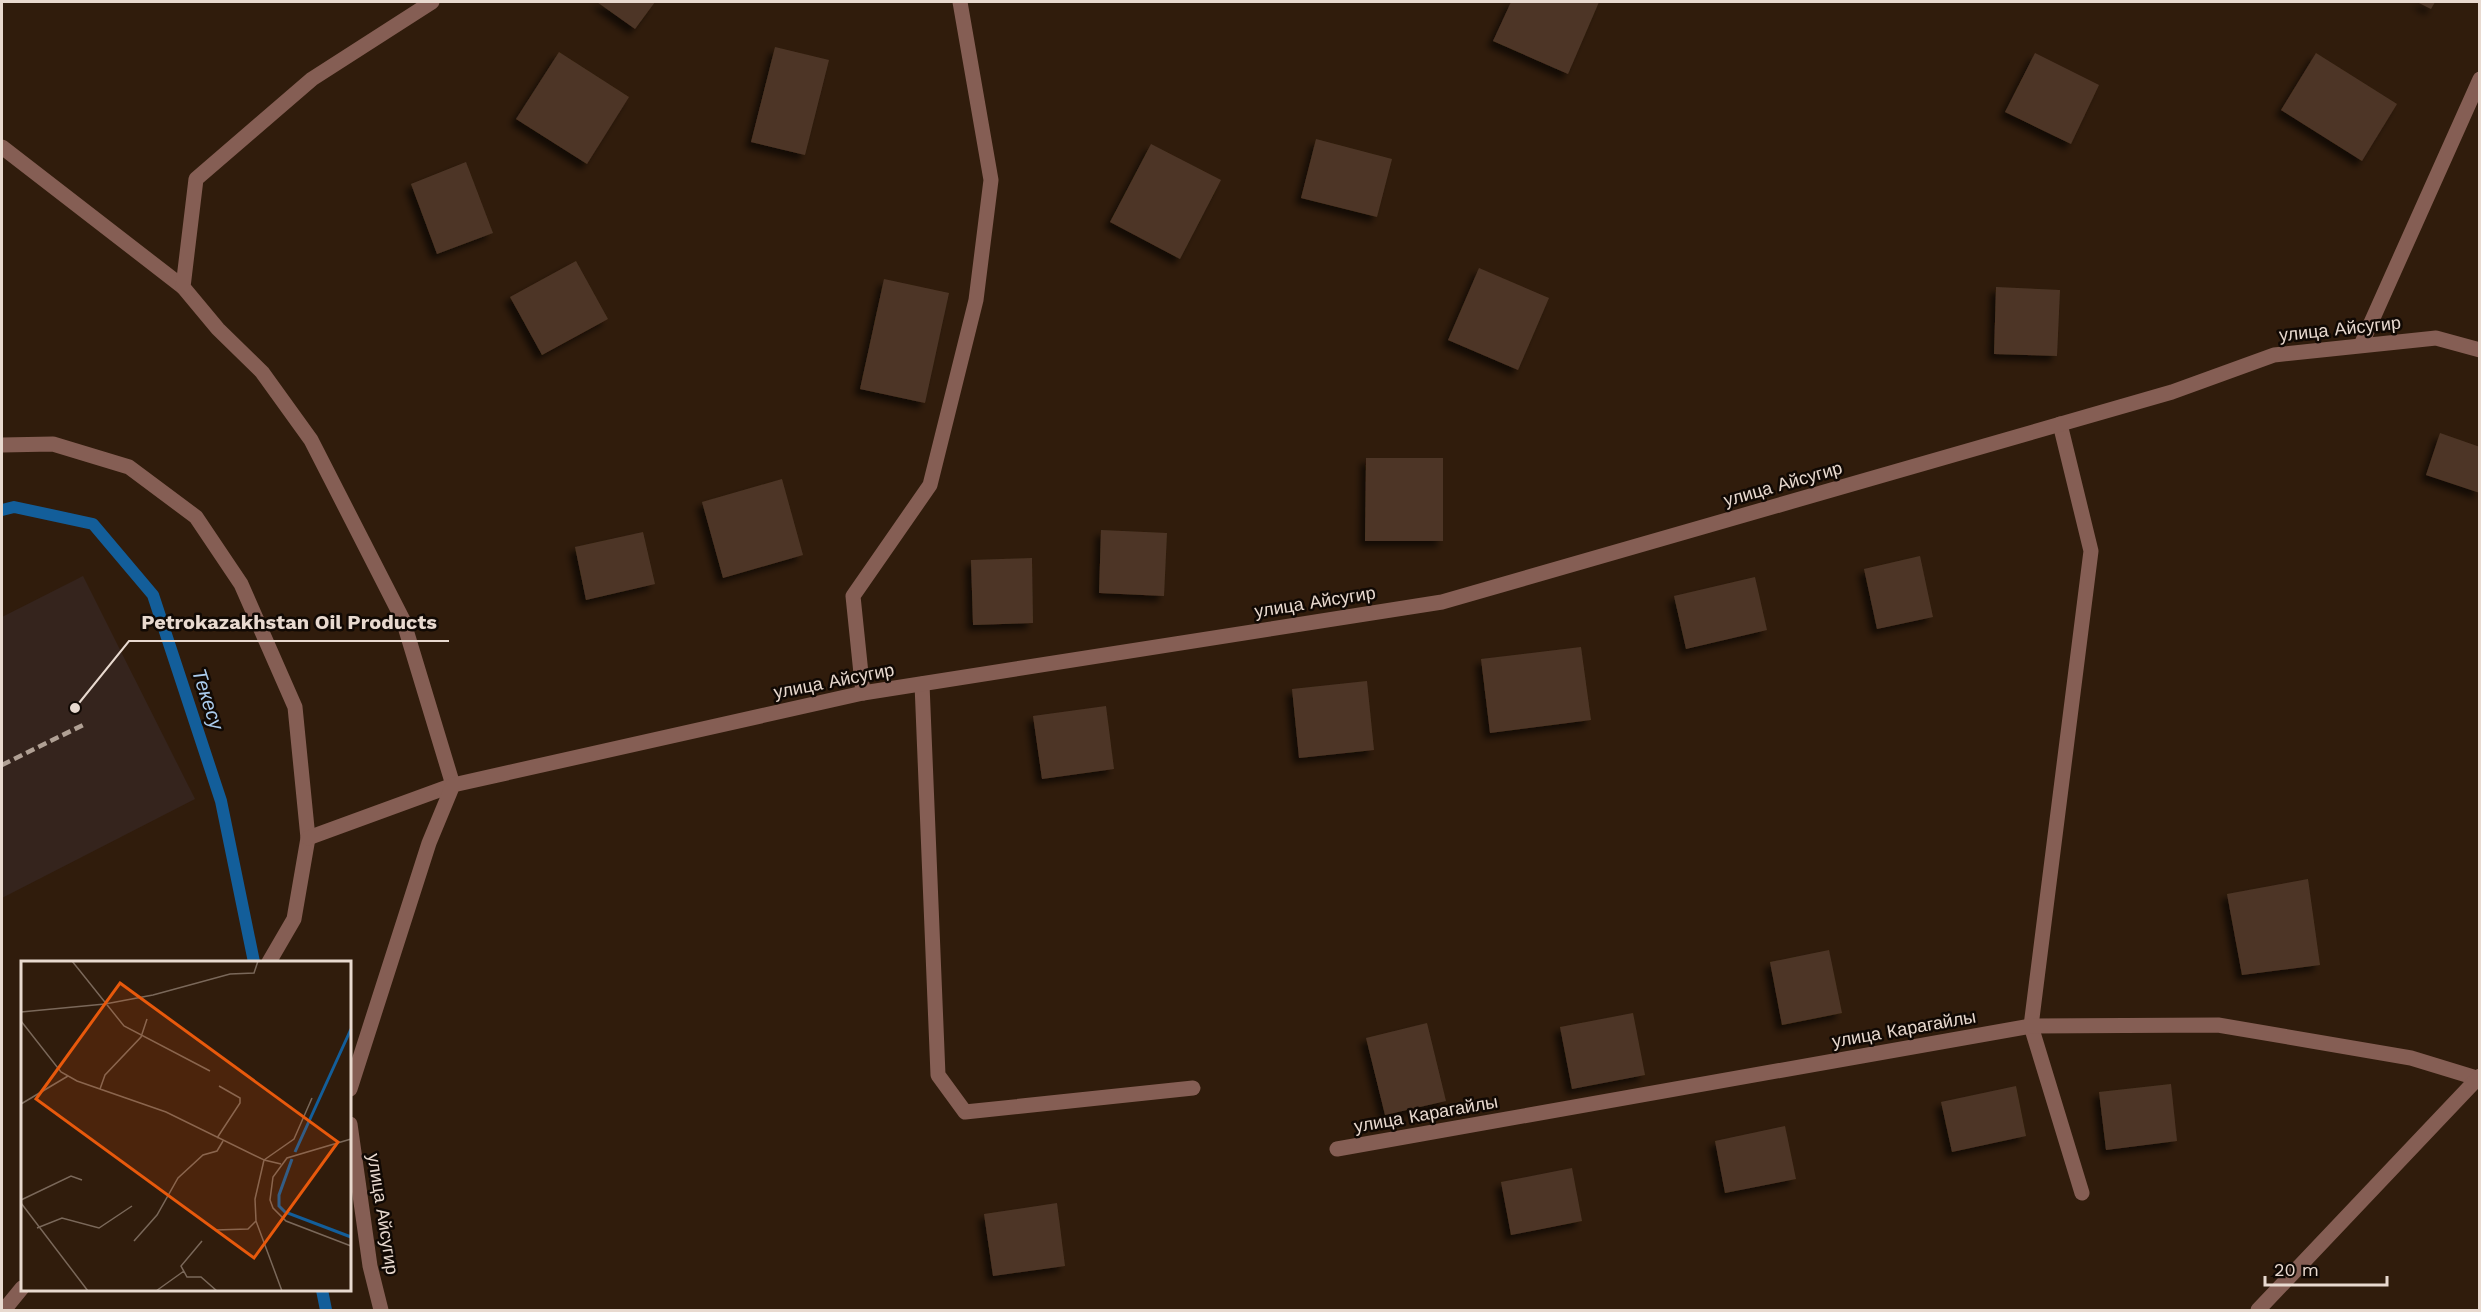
<svg xmlns="http://www.w3.org/2000/svg" width="2481" height="1312" viewBox="0 0 2481 1312" font-family="'Work Sans',sans-serif">
<style>
.industrial{fill:#35241d}
.lines{fill:none;stroke-linecap:round;stroke-linejoin:round}
.stream{stroke:#135e9a;stroke-width:12}
.building{fill:#4d3626;filter:url(#shadow)}
.minor{stroke:#855e54;stroke-width:15}
.rail{stroke:#b0a094;stroke-width:4.5;stroke-dasharray:9 4.5;stroke-linecap:butt}
.labels{text-anchor:middle;stroke-width:5;stroke-linejoin:round;paint-order:stroke}
.street-label{font-size:18px;fill:#e8d9cf;stroke:#110904}
.water-label{font-size:20px;font-style:italic;fill:#accdef;stroke:#110904}
.inset-river{fill:none;stroke:#135e9a;stroke-width:3}
.inset-road{fill:none;stroke:#7a685a;stroke-width:1.5}
.view{fill:#e8590c;fill-opacity:0.15;stroke:#e8590c;stroke-width:3}
.inset-edge{fill:none;stroke:#e8d9cf;stroke-width:3}
.leader{fill:none;stroke:#e8d9cf;stroke-width:2}
.callout-dot{fill:#e8d9cf;stroke:#110904;stroke-width:2}
.callout-label{font-size:20px;text-anchor:middle;font-weight:bold;fill:#e8d9cf;stroke:#110904;stroke-width:5;stroke-linejoin:round;paint-order:stroke}
</style>
<defs>
<filter id="shadow"><feDropShadow dx="-5.5" dy="5.5" stdDeviation="3" flood-color="#0009"/></filter>
</defs>
<rect width="100%" height="100%" fill="#301c0c"/>
<!-- industrial -->
<path class="industrial" d="M83 576 195 799 2 898V617Z"/>
<g class="lines">
<!-- stream -->
<g class="stream">
<path d="M2 510 14 507 93 524 153 595 221 801 254 962"/>
<path d="M322 1290 326 1310"/>
</g>
</g>
<!-- building -->
<g class="building">
<path d="M597 2H655L635 29Z"/>
<path d="M1511 2H1599L1568 74 1493 41Z"/>
<path d="M2417 2H2435L2431 9Z"/>
<path d="M775 47 829 60 805 155 751 142Z"/>
<path d="M559 52 629 97 587 164 516 119Z"/>
<path d="M2035 53 2099 85 2071 144 2005 112Z"/>
<path d="M2316 53 2397 104 2362 161 2281 110Z"/>
<path d="M1316 139 1392 159 1377 217 1301 198Z"/>
<path d="M1151 144 1221 180 1180 259 1110 222Z"/>
<path d="M466 162 493 233 437 254 411 184Z"/>
<path d="M576 261 608 319 542 355 510 297Z"/>
<path d="M1479 268 1549 298 1518 370 1448 340Z"/>
<path d="M884 279 949 293 925 403 860 389Z"/>
<path d="M1996 287 2060 290 2057 356 1994 354Z"/>
<path d="M2440 433 2480 447V493L2426 475Z"/>
<path d="M1366 458H1443V541H1365Z"/>
<path d="M782 479 803 555 723 578 702 502Z"/>
<path d="M1101 530 1167 533 1164 596 1099 593Z"/>
<path d="M643 532 655 584 586 600 575 547Z"/>
<path d="M1920 556 1933 617 1877 629 1864 569Z"/>
<path d="M1032 558 1033 623 973 625 971 560Z"/>
<path d="M1755 577 1767 630 1686 649 1674 596Z"/>
<path d="M1581 647 1591 720 1490 733 1481 659Z"/>
<path d="M1367 681 1374 750 1299 758 1292 689Z"/>
<path d="M1106 706 1114 769 1042 779 1033 716Z"/>
<path d="M2308 879 2320 965 2242 975 2227 894Z"/>
<path d="M1829 950 1842 1013 1782 1025 1770 962Z"/>
<path d="M1633 1013 1645 1075 1572 1089 1560 1027Z"/>
<path d="M1427 1023 1446 1101 1385 1115 1366 1038Z"/>
<path d="M2171 1084 2177 1141 2106 1150 2099 1092Z"/>
<path d="M2016 1086 2026 1136 1952 1152 1941 1102Z"/>
<path d="M1785 1126 1796 1179 1725 1193 1715 1141Z"/>
<path d="M1572 1168 1582 1221 1511 1235 1501 1182Z"/>
<path d="M1057 1203 1065 1266 993 1276 984 1214Z"/>
</g>
<g class="lines">
<!-- minor -->
<g class="minor">
<path d="M2 147 183 287"/>
<path d="M2361 345 2480 79"/>
<path d="M2060 424 2091 551 2031 1026 2082 1193"/>
<path d="M2 445 53 444 129 467 196 517 241 584 295 707 308 838 294 919 269 962"/>
<path d="M922 684 938 1075 965 1112 1193 1088"/>
<path d="M863 693 853 596 930 485 976 300 991 180 960 2"/>
<path d="M308 838 453 785 403 620 311 440 262 372 218 329 183 287 196 179 312 79 432 2"/>
<path d="M350 1089 429 843 453 785 863 693 1442 602 2172 392 2274 355 2436 338 2480 350"/>
<path d="M350 1124 370 1266 381 1310"/>
<path d="M1337 1149 2031 1026 2218 1025 2411 1058 2480 1079"/>
<path d="M4 1310 22 1288"/>
<path d="M2258 1310 2480 1076"/>
</g>
<!-- rail -->
<path class="rail" d="M2 765 83 725"/>
</g>
<g class="labels">
<!-- street labels -->
<g class="street-label">
<text transform="translate(2340 329) rotate(-6)" y="6">улица Айсугир</text>
<text transform="translate(1783 484) rotate(-16)" y="6">улица Айсугир</text>
<text transform="translate(1315 602) rotate(-9)" y="6">улица Айсугир</text>
<text transform="translate(834 681) rotate(-11)" y="6">улица Айсугир</text>
<text transform="translate(1904 1029) rotate(-10)" y="6">улица Карагайлы</text>
<text transform="translate(1426 1114) rotate(-10)" y="6">улица Карагайлы</text>
<text transform="translate(383 1214) rotate(81)" y="6">улица Айсугир</text>
</g>
<!-- water labels -->
<g class="water-label">
<text transform="translate(208 699) rotate(72)" y="7">Текесу</text>
</g>
</g>
<!-- overview -->
<g transform="translate(21 961)">
<rect width="330" height="330" fill="#301c0c"/>
<path class="inset-river" d="M274 191 330 68M271 198 258 234V245L264 251 330 276"/>
<path class="inset-road" d="M51 0 103 65 189 110M0 51 84 43 132 34 209 13 233 12 237 0M0 60 40 111 56 120 145 151 243 199 273 178 291 137M79 128 84 114 120 76 126 58M0 143 47 115M196 177 219 142V137L198 125M330 178 266 197 252 216 249 239 252 247 265 260 330 285M0 239 50 215 61 219M0 242 67 330M235 260 261 330M16 267 41 257 78 267 111 245M194 269 227 268 235 260 234 238 243 199 260 203M113 280 136 254 157 217 182 194 196 190 202 180M181 280 160 305 166 316H180L196 330M135 330 163 310"/>
<path class="view" d="M99 22 317 181 233 297 15 138Z"/>
<rect width="330" height="330" class="inset-edge"/>
</g>
<!-- callouts -->
<path class="leader" d="M75 708L129 641H449"/>
<circle class="callout-dot" cx="75" cy="708" r="6"/>
<g class="callout-label">
<text x="289" y="629">Petrokazakhstan Oil Products</text>
</g>
<!-- border -->
<rect width="2481" height="1312" fill="none" stroke="#e8d9cf" stroke-width="6"/>
<!-- scale -->
<path d="M2265 1276v9h122v-9" fill="none" stroke="#e8d9cf" stroke-width="3"/>
<text x="2274" y="1276" font-size="18" fill="#e8d9cf" stroke="#110904" stroke-width="4.5" paint-order="stroke">20 m</text>
</svg>
